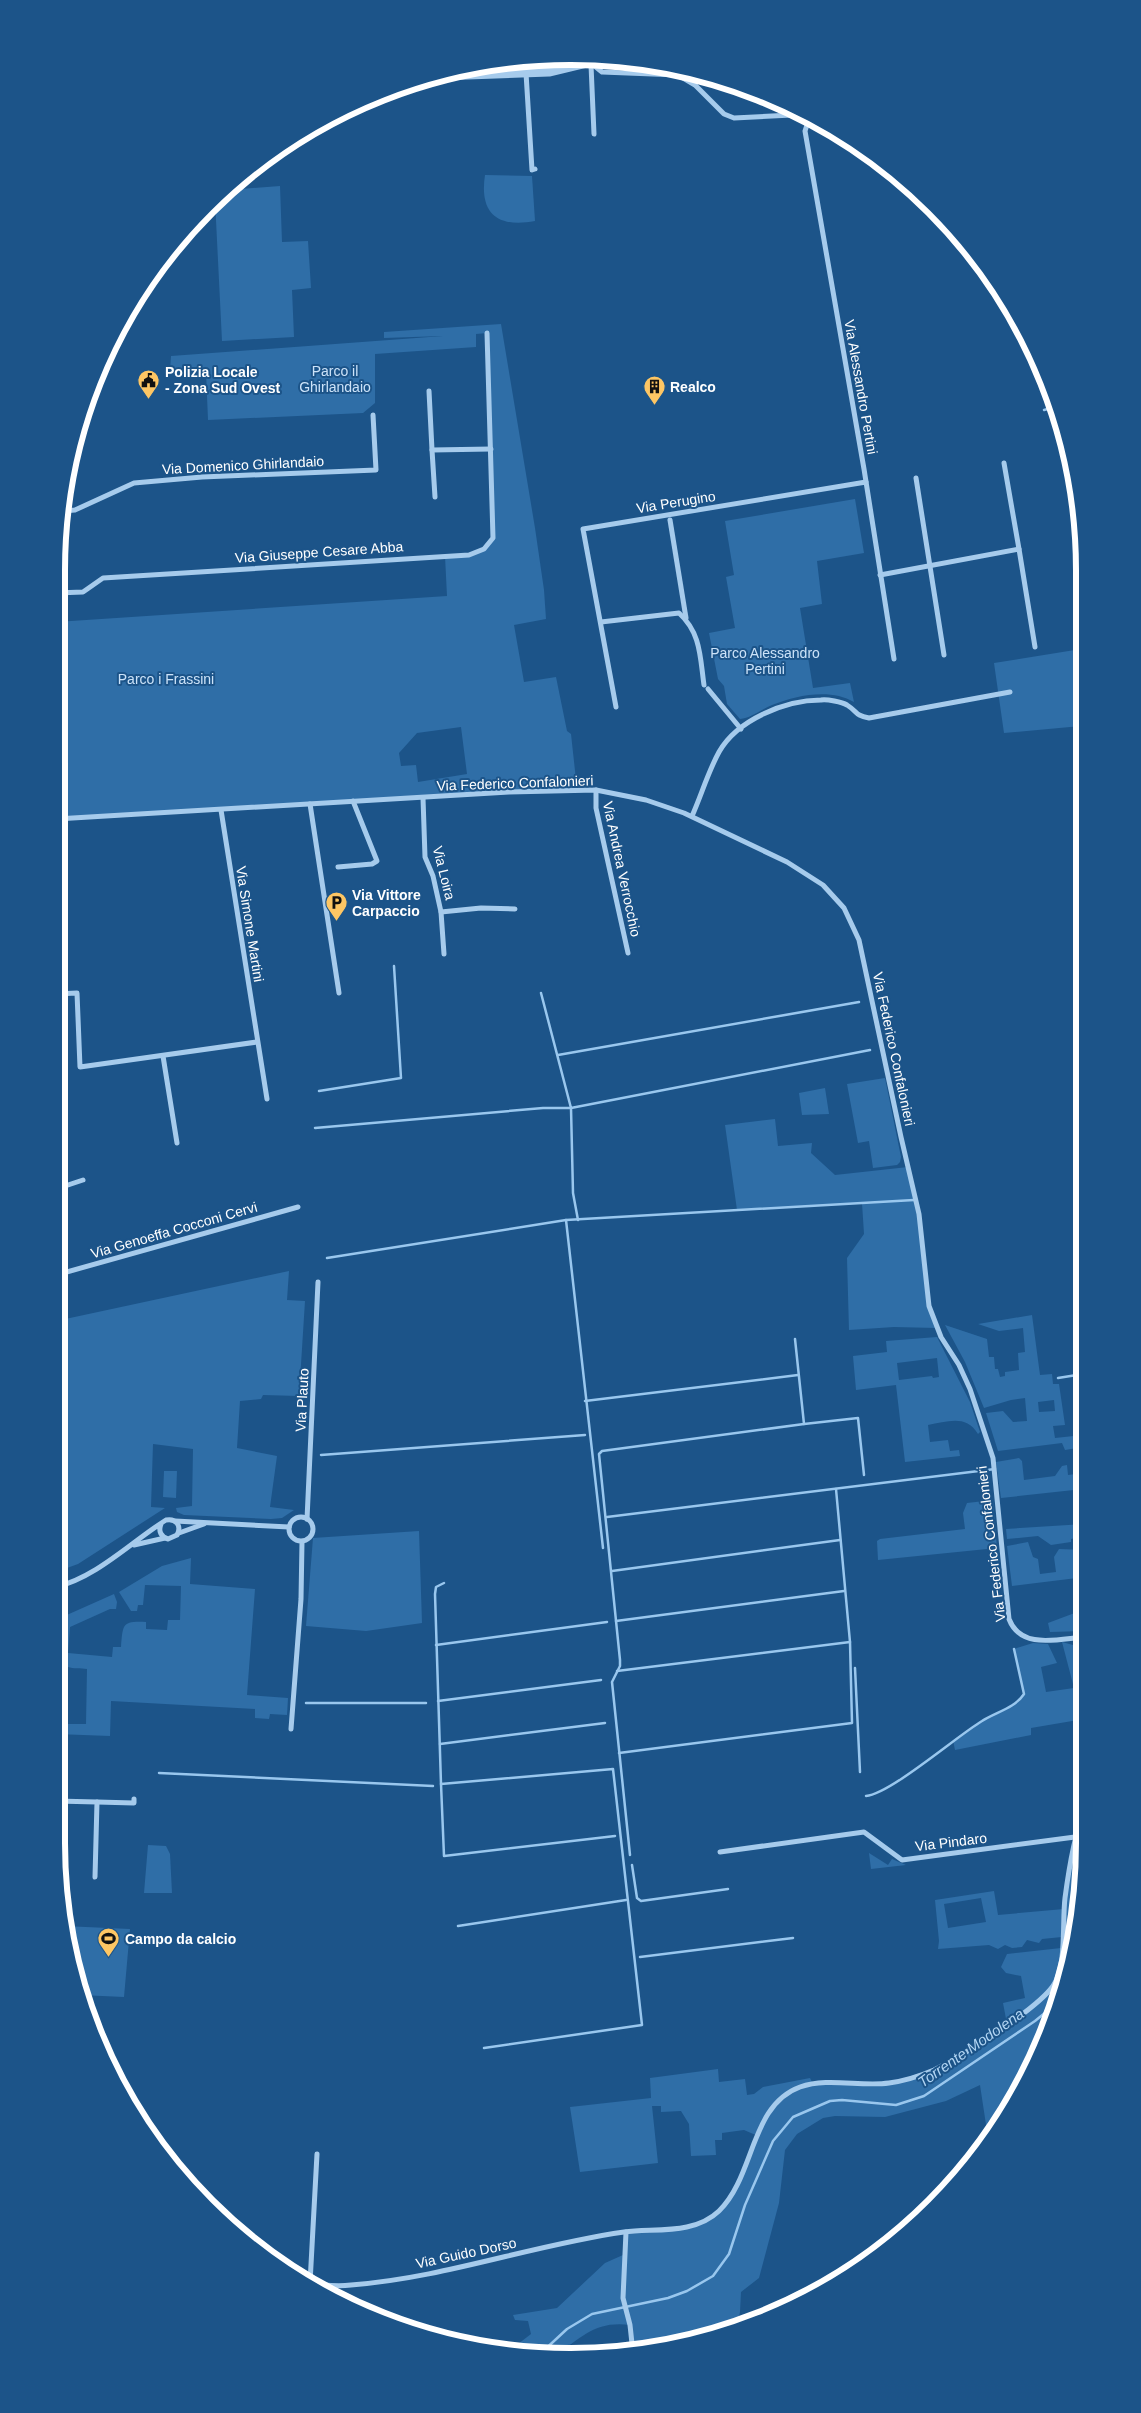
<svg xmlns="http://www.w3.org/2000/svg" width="1141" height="2413" viewBox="0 0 1141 2413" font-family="Helvetica,sans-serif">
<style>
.green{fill:#2f6ea7;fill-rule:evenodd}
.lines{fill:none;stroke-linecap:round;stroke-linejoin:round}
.stream{stroke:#99c7ee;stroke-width:2.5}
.minor{stroke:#a6cbec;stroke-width:5}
.tertiary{stroke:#a6cbec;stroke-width:9}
.labels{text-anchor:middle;stroke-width:4;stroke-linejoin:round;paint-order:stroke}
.park-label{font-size:14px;fill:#cce3f9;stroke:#1c5489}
.poi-label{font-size:14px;font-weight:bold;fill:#fff;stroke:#1c5489;text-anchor:start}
.street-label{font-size:14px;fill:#fff;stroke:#1c5489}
.water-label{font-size:15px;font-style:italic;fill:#b2d5f3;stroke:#1c5489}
.rim{fill:none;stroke:#fff;stroke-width:6}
</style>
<rect width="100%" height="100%" fill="#1c5489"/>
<!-- green -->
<g class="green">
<path d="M621 61 671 66 672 67H605Z"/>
<path d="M485 175 532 176 535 221C498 228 479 214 485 175Z"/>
<path d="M280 186 282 242 308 241 311 288 292 290 294 337 222 341 215 200 228 190Z"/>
<path d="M501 324 535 528 544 590 546 619 514 625 524 682 556 677 567 731 571 734 577 789 56 819V622L447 596 445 556C466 555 479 555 493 538L487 333 476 334V347L375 354V403L363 413 208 420 206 372 170 371 171 356 443 336 384 338V332ZM461 727 467 774 418 782 416 765 401 766 399 753 417 733Z"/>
<path d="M855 499 864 553 817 561 822 604 800 608 813 688 850 683 854 702C831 688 796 695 772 705 762 709 751 718 740 719L727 704 724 686 718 679 709 633 735 628 726 577 734 575 725 521Z"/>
<path d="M1081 649V726L1004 733 994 663Z"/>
<path d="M885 1078 901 1157 900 1162 897 1165 873 1168 869 1141 858 1143 847 1084Z"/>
<path d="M825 1088 829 1114 802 1115 799 1093Z"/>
<path d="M775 1119 778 1146 812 1143 811 1153 835 1175 908 1167 919 1214 927 1291 937 1328 894 1327 849 1330 847 1258 864 1234 862 1203 737 1210 725 1125Z"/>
<path d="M289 1271 287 1300 305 1301 299 1396 263 1395 261 1399 240 1401 237 1448 277 1456 270 1507 294 1510 282 1518 271 1519 184 1515 177 1512 176 1508 192 1506 193 1449 153 1444 151 1507 165 1508 78 1564 56 1572V1321Z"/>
<path d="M1032 1315 1040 1375 1052 1374 1053 1384H1059L1065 1425 1053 1426 1055 1438 1083 1435V1447L1065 1450 1062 1443 998 1451 986 1413 1003 1411 1013 1422 1027 1421 1025 1398 1011 1400 984 1408 965 1362 945 1325 987 1339 989 1357H994L995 1369H998L1000 1377 1005 1376V1372L1019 1370 1018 1353 1025 1352 1023 1328 999 1331 978 1324ZM1054 1400 1055 1411 1039 1412 1038 1402Z"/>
<path d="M937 1337 970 1402 980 1432 978 1434C966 1414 947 1422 928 1425L930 1442 948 1440 950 1451 959 1450 960 1456 905 1462 896 1385 856 1390 853 1356 887 1352 886 1341ZM937 1358 939 1377 933 1378 932 1376 899 1380 897 1363Z"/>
<path d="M1019 1458 1022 1461 1024 1480 1055 1476 1062 1466 1067 1465 1068 1475 1084 1473 1083 1489 1001 1498 996 1462Z"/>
<path d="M164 1471H177L176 1498 163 1497Z"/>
<path d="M993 1500 997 1548 878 1560 877 1541 880 1539 965 1529 963 1513 967 1503Z"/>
<path d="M1084 1524V1536L1071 1539V1542L1051 1545 1038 1536 1007 1539 1006 1529Z"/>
<path d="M419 1531 422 1623 366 1631 306 1626 313 1538Z"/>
<path d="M1028 1542 1033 1557 1038 1559 1040 1574 1056 1572 1054 1557 1059 1549 1084 1550V1556L1079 1557 1081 1571 1076 1572 1077 1578 1012 1586 1007 1546Z"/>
<path d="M191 1558 190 1584 255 1589 247 1695 288 1698 287 1715 270 1714 269 1719 255 1718V1709L111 1701 110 1736 56 1734V1724H86L87 1669C81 1668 73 1669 68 1667 53 1660 60 1631 60 1618L114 1594 117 1602 116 1609H110L70 1627 68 1653 112 1657 113 1647H121C123 1624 122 1621 146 1622V1629L167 1630 168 1620H180L181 1586 145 1585 143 1605H138L137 1611H131L119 1592 162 1566Z"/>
<path d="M1080 1611H1084V1631L1050 1632 1048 1623Z"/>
<path d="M1062 1642 1084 1648V1719L1031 1728V1735L955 1750 953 1740 984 1719 1020 1701 1024 1695 1014 1649 1033 1643 1048 1644 1057 1663 1041 1667 1046 1692 1074 1688Z"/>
<path d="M1085 1807V1843L1075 1943 1046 2039 1016 2100 988 2138 980 2085 946 2101 885 2117 835 2116 823 2118 797 2134 785 2150 779 2203 759 2278 741 2292 740 2312 736 2330 633 2353 630 2325C595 2321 584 2336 556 2355L509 2351 531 2334 528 2321 515 2320 513 2315 557 2308 605 2263 623 2255 626 2232C661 2229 702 2231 726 2203 736 2192 751 2152 758 2136L744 2130 722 2133V2140H715L716 2155 691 2156 689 2124 681 2111 661 2112V2106H652L658 2163 580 2172 570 2107 651 2098 650 2078 718 2069 719 2082 745 2079 747 2095 754 2094 763 2087 810 2078 813 2084H885L934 2069 1007 2024 1003 2003 1025 1998 1021 1976 1006 1973 1001 1967 1007 1954 1061 1948 1062 1937 1042 1939 1039 1943 1027 1940 1022 1947 1012 1948 1005 1945 998 1949 989 1945 938 1949 939 1941 935 1900 994 1891 998 1915 1064 1909 1069 1872ZM981 1898 986 1922 948 1928 944 1904Z"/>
<path d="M148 1845 166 1846 170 1854 172 1893H144Z"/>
<path d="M869 1853 888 1865 892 1859 906 1865 871 1869Z"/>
<path d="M64 1926 130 1929 124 1997 80 1995 66 1943Z"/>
</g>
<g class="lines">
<!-- stream -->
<g class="stream">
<path d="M1044 410 1055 407"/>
<path d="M541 993 571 1108 870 1050"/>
<path d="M558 1055 859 1002"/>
<path d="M319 1091 401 1078 394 966"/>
<path d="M315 1128 543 1108H571L573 1193 578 1220"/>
<path d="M566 1220 603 1548"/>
<path d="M327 1258 566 1220 914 1200"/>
<path d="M1058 1378 1083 1374"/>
<path d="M585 1401 798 1375"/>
<path d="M804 1424 858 1418 864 1475"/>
<path d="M321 1455 585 1435"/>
<path d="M607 1517 995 1469"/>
<path d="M612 1571 840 1540"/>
<path d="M444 1583 436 1587 435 1594 441 1784 613 1769 642 2025 484 2048"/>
<path d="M616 1621 844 1591"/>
<path d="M436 1645 607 1622"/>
<path d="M855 1668 860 1772"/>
<path d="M617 1671 850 1642"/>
<path d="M438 1701 601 1680"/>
<path d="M306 1703H426"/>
<path d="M440 1744 605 1723"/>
<path d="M619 1753 852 1723 850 1642 836 1489"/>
<path d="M159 1773 433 1786"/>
<path d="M441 1784 444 1856 615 1836"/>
<path d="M866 1796C890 1794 957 1736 982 1721 996 1712 1015 1708 1024 1694L1014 1649"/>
<path d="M630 1855 612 1682 620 1666V1660L599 1454 602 1451 804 1424 795 1339"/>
<path d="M632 1865 637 1898 641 1901 728 1889"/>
<path d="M458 1926 626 1900"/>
<path d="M640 1957 793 1938"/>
<path d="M540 2354 567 2329 592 2314 668 2298 687 2291 713 2276 729 2254 745 2205 773 2141 793 2117 830 2101 842 2100 896 2105 924 2096 1035 2021 1057 2003"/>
</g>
<!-- minor -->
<g class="minor">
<path d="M591 63 602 72 678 75 695 85 724 114 734 118 792 115 807 118"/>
<path d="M591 65 594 134"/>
<path d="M475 66V75"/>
<path d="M526 73 532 170 535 169"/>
<path d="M809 119 805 131 864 469 894 659"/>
<path d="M429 391 432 450"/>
<path d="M1004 463 1019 549"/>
<path d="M916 478 944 655"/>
<path d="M435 497 432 450 491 449"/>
<path d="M62 511 75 510 134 483 202 477 376 470 373 415"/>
<path d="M670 520 686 618"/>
<path d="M880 575 1019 549 1035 647"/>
<path d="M56 593 83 592 103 578 469 555 484 549 493 538 487 333"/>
<path d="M601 622 679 613C701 633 700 657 704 685"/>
<path d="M708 689 741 729"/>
<path d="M616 707 583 529 866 482"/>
<path d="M596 790V808L628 953"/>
<path d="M423 798 425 857 433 876 441 912 444 954"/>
<path d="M310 804 339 993"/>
<path d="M221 810 267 1099"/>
<path d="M692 816C701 796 708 772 719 752 737 720 785 700 821 700 827 699 842 702 847 705 858 712 854 715 869 718L1010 692"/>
<path d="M56 819 509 792 596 790 646 800 684 813 787 862 823 885 844 908 859 940 901 1137 919 1214 929 1306 941 1337 959 1365 970 1389 993 1458 1009 1619C1021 1650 1058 1639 1084 1637"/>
<path d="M338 867 372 864 377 861 353 801"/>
<path d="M441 912 481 908 515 909"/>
<path d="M56 994 77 993 80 1067 257 1042"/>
<path d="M163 1056 177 1143"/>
<path d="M56 1189 83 1180"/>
<path d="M56 1275 298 1207"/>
<circle cx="301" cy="1529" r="12"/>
<path d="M307 1519 318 1282"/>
<path d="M175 1521 289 1527"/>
<path d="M179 1533 204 1524"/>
<path d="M134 1545 165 1538"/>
<path d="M56 1587C97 1577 131 1542 166 1520 176 1518 182 1526 177 1535L168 1539C161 1537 158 1531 161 1524"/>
<path d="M291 1729 301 1599 302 1542"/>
<path d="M56 1801 97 1802 95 1877"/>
<path d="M97 1802 134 1803V1799"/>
<path d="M720 1852 864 1832 902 1860 1075 1837"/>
<path d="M626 2232 623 2298 630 2325 633 2353"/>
<path d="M304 2282C320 2285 335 2287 351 2285 444 2278 532 2245 624 2232 655 2228 694 2235 719 2211 755 2176 750 2105 800 2087 828 2077 860 2087 889 2083 904 2081 920 2076 934 2070 962 2056 1036 2010 1053 1986 1067 1966 1062 1922 1065 1898 1069 1867 1074 1836 1085 1806"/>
<path d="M310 2283 317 2154"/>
</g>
<!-- tertiary -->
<path class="tertiary" d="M439 76 549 72 603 59"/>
</g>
<!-- icons -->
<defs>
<symbol id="civic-pin" viewBox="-11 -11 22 30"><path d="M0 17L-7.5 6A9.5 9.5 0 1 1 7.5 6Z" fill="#fdc664" stroke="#1c5489"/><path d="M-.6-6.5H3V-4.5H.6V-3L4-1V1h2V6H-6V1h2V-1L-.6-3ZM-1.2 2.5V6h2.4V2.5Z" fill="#111"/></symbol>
<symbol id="building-pin" viewBox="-11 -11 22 30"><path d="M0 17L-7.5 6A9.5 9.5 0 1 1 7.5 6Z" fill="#fdc664" stroke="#1c5489"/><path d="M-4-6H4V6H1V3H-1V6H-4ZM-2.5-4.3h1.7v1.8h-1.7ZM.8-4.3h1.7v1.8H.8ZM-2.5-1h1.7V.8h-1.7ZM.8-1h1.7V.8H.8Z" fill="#111"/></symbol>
<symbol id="parking-pin" viewBox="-11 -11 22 30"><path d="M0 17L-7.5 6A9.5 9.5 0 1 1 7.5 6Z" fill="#fdc664" stroke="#1c5489"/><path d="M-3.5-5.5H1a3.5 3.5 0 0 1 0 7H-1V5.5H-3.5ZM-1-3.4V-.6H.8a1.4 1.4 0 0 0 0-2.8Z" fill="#111"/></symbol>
<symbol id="stadium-pin" viewBox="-11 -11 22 30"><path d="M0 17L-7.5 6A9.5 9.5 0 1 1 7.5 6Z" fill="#fdc664" stroke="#1c5489"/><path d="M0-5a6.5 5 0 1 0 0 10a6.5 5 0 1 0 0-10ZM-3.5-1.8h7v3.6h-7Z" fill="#111"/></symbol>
</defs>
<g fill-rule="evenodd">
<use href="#civic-pin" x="136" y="368" width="25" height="34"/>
<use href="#building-pin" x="642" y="374" width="25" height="34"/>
<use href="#parking-pin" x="324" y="890" width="25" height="34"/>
<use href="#stadium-pin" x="96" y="1926" width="25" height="34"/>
</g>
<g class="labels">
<!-- park labels -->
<g class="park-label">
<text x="335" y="376">Parco il<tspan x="335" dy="16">Ghirlandaio</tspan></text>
<text x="765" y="658">Parco Alessandro<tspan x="765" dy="16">Pertini</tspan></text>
<text x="166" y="684">Parco i Frassini</text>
</g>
<!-- poi labels -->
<g class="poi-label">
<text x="165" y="377">Polizia Locale<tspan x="165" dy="16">- Zona Sud Ovest</tspan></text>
<text x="670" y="392">Realco</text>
<text x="352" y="900">Via Vittore<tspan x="352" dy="16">Carpaccio</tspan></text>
<text x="125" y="1944">Campo da calcio</text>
</g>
<!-- street labels -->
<g class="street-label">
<text transform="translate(861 387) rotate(80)" y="5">Via Alessandro Pertini</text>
<text transform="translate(243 465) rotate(-3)" y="5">Via Domenico Ghirlandaio</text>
<text transform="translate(676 502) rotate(-9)" y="5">Via Perugino</text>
<text transform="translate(319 552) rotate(-4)" y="5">Via Giuseppe Cesare Abba</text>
<text transform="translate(515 783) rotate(-2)" y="5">Via Federico Confalonieri</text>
<text transform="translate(622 869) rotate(78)" y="5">Via Andrea Verrocchio</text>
<text transform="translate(444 873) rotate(76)" y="5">Via Loira</text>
<text transform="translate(250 924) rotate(81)" y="5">Via Simone Martini</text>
<text transform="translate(894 1049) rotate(78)" y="5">Via Federico Confalonieri</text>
<text transform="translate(174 1230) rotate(-16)" y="5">Via Genoeffa Cocconi Cervi</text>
<text transform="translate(302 1400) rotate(-87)" y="5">Via Plauto</text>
<text transform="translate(991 1544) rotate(-97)" y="5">Via Federico Confalonieri</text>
<text transform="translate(951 1842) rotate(-7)" y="5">Via Pindaro</text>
<text transform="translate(466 2253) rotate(-12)" y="5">Via Guido Dorso</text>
</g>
<!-- water labels -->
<g class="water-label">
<text transform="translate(971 2048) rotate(-35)" y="5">Torrente Modolena</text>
</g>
</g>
<!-- crop -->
<path d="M0 0H1141V2413H0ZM570 65H571A505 505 0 0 1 1076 570V1843A505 505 0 0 1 571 2348H570A505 505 0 0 1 65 1843V570A505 505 0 0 1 570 65Z" fill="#1c5489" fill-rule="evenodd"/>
<path class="rim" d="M570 65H571A505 505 0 0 1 1076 570V1843A505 505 0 0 1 571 2348H570A505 505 0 0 1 65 1843V570A505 505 0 0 1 570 65Z"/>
</svg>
